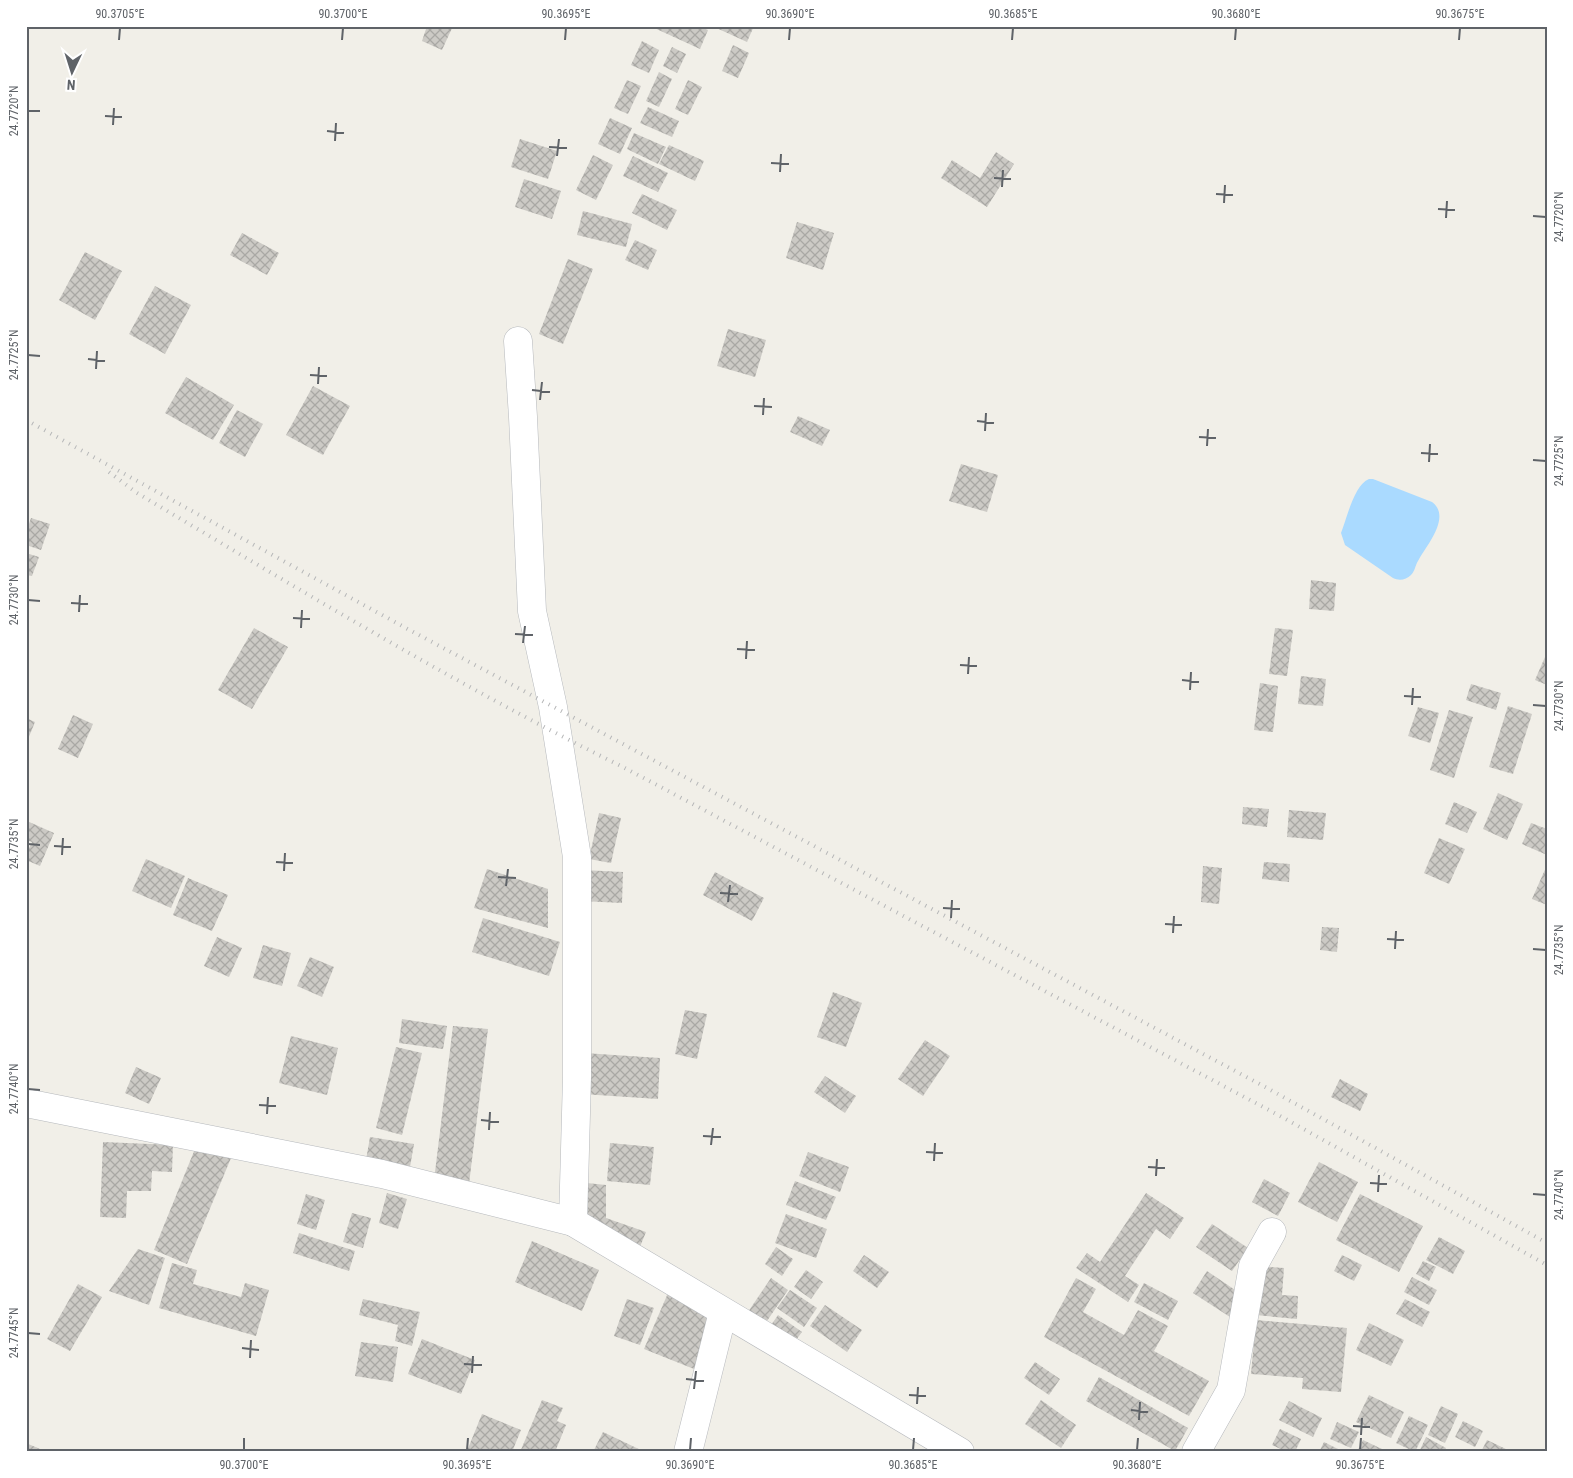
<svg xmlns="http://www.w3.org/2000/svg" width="1573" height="1478" viewBox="0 0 1573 1478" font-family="'Roboto Condensed',sans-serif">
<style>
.water{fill:#aadaff}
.building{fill:url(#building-cross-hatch)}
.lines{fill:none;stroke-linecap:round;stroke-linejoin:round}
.minor-casing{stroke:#b5b8bc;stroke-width:29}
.minor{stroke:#fff;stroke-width:28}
.rail{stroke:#b6b7b8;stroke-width:4;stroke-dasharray:1 6;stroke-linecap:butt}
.ticks{fill:none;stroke:#5f6368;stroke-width:2}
.neatline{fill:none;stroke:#5f6368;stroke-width:2}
.ticks-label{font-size:12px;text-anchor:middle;fill:#5f6368}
</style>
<defs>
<pattern id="building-cross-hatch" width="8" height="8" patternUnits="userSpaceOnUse" patternTransform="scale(1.25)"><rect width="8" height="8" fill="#cccac5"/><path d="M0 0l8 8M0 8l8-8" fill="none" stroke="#a9a8a4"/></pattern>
</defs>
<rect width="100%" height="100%" fill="#f1efe8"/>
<!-- water -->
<path class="water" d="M1369 479H1373L1432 502C1452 517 1426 546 1418 561 1415 566 1415 571 1411 575 1406 580 1399 581 1393 578L1345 545 1341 533C1347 518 1354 485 1369 479Z"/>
<!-- building -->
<g class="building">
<path d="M427 26H453L442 50 422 41Z"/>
<path d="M650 26H699L708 30 700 49Z"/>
<path d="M712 26H754L747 42Z"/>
<path d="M642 41 659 50 649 73 631 65Z"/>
<path d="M733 45 749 53 738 78 722 71Z"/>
<path d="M672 47 686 54 677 73 663 66Z"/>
<path d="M659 72 672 79 659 107 646 101Z"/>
<path d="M627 80 641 86 628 114 614 108Z"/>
<path d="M688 80 702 87 688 115 675 109Z"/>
<path d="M648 107 679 121 672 137 640 123Z"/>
<path d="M610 118 632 128 620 154 598 144Z"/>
<path d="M634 133 666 147 658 164 627 149Z"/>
<path d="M520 139 557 151 548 179 511 167Z"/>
<path d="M669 145 704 161 695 181 659 164Z"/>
<path d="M996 152 1014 164 987 207 941 178 952 160 980 178Z"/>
<path d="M593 155 613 165 596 200 576 190Z"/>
<path d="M633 156 668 173 658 192 623 176Z"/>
<path d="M524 179 561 191 552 219 515 207Z"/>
<path d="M642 194 677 210 667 230 632 213Z"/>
<path d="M583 211 632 224 626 247 577 235Z"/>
<path d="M797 222 834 233 823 270 786 258Z"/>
<path d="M242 233 279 253 267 275 230 255Z"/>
<path d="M635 240 657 250 648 270 625 260Z"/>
<path d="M85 252 122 271 95 320 59 300Z"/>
<path d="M568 259 593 269 563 344 539 334Z"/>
<path d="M155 286 191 305 165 354 129 334Z"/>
<path d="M728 329 766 340 755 377 717 366Z"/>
<path d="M186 377 234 405 213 440 165 413Z"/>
<path d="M313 386 350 406 323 455 286 435Z"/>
<path d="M237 410 263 424 245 457 219 443Z"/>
<path d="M798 416 830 430 822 446 790 432Z"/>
<path d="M961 464 998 475 987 512 949 501Z"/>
<path d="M31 518 50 524 41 550 26 545V533Z"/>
<path d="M26 553 39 557 32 576 26 575Z"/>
<path d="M1311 580 1336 583 1334 611 1309 609Z"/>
<path d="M254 628 288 647 252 709 218 690Z"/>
<path d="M1275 628 1293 630 1287 676 1269 674Z"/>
<path d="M1545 657 1547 658V685L1535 680Z"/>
<path d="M1301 676 1326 679 1323 706 1298 704Z"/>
<path d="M1260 683 1278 686 1273 732 1254 730Z"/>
<path d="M1471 684 1501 693 1496 710 1466 700Z"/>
<path d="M1508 706 1532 714 1513 774 1489 767Z"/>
<path d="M1418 707 1439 713 1430 743 1408 736Z"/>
<path d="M1449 710 1473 717 1454 778 1430 770Z"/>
<path d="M73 715 93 724 78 758 58 749Z"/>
<path d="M26 718 35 722 26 744Z"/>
<path d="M1498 793 1523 804 1507 840 1483 829Z"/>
<path d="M1454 802 1477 812 1467 833 1445 824Z"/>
<path d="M1243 807 1269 809 1267 827 1242 824Z"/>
<path d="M1289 810 1326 813 1323 840 1287 837Z"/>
<path d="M599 813 621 818 611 863 589 859Z"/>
<path d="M27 821 54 833 40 866 26 860V854L32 842 26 840Z"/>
<path d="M1531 823 1547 829V855L1522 844Z"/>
<path d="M1439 838 1465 849 1449 884 1424 873Z"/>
<path d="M146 859 185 876 171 908 132 891Z"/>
<path d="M1264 862 1290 864 1289 882 1262 879Z"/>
<path d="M1547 865V905L1532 899Z"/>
<path d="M1203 866 1222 868 1219 904 1201 902Z"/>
<path d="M487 869 548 889V928L474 908Z"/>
<path d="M583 870 623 872 622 903 581 901Z"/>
<path d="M715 872 764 898 752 921 703 895Z"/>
<path d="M188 878 228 895 212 931 173 915Z"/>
<path d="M483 918 560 942 549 976 472 952Z"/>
<path d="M1322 927 1339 928 1337 952 1320 950Z"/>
<path d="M217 937 242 948 229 977 204 966Z"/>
<path d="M263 945 291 953 282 986 253 978Z"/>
<path d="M310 957 334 967 322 997 297 986Z"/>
<path d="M833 992 862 1003 846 1047 817 1037Z"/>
<path d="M685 1010 707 1014 697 1059 675 1054Z"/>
<path d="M402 1019 447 1026 443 1049 399 1043Z"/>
<path d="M453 1026 488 1029 469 1184 434 1180Z"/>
<path d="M291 1036 338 1048 327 1095 279 1083Z"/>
<path d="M925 1040 950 1056 923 1096 898 1079Z"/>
<path d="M396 1047 422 1053 402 1135 376 1128Z"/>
<path d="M584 1053 660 1058 658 1099 582 1094Z"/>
<path d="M136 1067 161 1078 149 1104 125 1093Z"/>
<path d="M825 1076 856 1096 845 1113 814 1092Z"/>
<path d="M1340 1079 1368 1094 1360 1111 1331 1097Z"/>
<path d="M370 1137 414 1144 410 1167 366 1160Z"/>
<path d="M103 1142 173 1145 172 1172 152 1171 151 1191H127L126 1218 100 1217Z"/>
<path d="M610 1143 654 1147 650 1185 607 1181Z"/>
<path d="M197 1144 231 1158 187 1264 154 1250Z"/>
<path d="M808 1152 849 1167 840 1192 799 1176Z"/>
<path d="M1319 1162 1358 1182 1337 1222 1298 1202Z"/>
<path d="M1264 1179 1290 1193 1278 1216 1252 1202Z"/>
<path d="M795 1181 836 1197 826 1220 786 1205Z"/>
<path d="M577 1182 606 1185V1218L646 1232 637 1254 576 1230Z"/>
<path d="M387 1193 407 1199 398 1229 379 1223Z"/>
<path d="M1146 1193 1184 1218 1170 1239 1156 1229 1125 1276 1139 1285 1128 1302 1076 1268 1087 1253 1100 1262Z"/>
<path d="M306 1194 325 1200 316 1230 297 1224Z"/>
<path d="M1360 1194 1423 1226 1399 1272 1336 1240Z"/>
<path d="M352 1213 371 1218 363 1248 343 1242Z"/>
<path d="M786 1214 827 1229 816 1258 775 1243Z"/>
<path d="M1212 1224 1248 1248 1232 1271 1196 1247Z"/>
<path d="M299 1233 355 1251 349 1271 293 1253Z"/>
<path d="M1439 1237 1465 1251 1453 1274 1426 1260Z"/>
<path d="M532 1241 599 1270 582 1311 515 1282Z"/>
<path d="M776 1247 793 1259 782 1276 765 1264Z"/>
<path d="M138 1249 165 1258 149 1305 109 1291Z"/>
<path d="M864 1255 889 1272 877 1288 853 1271Z"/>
<path d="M1342 1255 1362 1265 1354 1281 1334 1271Z"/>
<path d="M1423 1261 1436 1267 1429 1281 1416 1274Z"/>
<path d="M172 1263 197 1270 193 1284 241 1297 245 1283 269 1290 256 1336 159 1308Z"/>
<path d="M1258 1266 1284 1268 1282 1295 1298 1296 1297 1319 1255 1315Z"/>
<path d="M806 1270 823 1282 811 1299 794 1287Z"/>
<path d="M1207 1271 1244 1296 1230 1317 1193 1293Z"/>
<path d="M1412 1277 1437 1290 1429 1305 1404 1292Z"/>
<path d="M771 1278 788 1290 765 1324 748 1312Z"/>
<path d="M1076 1278 1096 1289 1083 1312 1124 1335 1138 1310 1168 1326 1154 1351 1209 1381 1189 1416 1044 1337Z"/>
<path d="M1144 1283 1178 1301 1168 1320 1134 1302Z"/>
<path d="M78 1284 102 1297 70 1351 47 1339Z"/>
<path d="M790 1290 817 1308 804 1327 777 1308Z"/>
<path d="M668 1293 708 1316 699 1371 644 1349Z"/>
<path d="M363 1299 420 1312 412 1346 395 1341 398 1325 359 1315Z"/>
<path d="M627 1299 654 1308 640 1345 614 1336Z"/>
<path d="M1405 1299 1430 1312 1422 1327 1396 1314Z"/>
<path d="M825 1305 862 1330 847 1352 810 1326Z"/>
<path d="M778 1315 802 1332 793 1344 769 1328Z"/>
<path d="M1256 1320 1347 1328 1341 1392 1302 1389 1303 1378 1251 1374Z"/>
<path d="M1369 1323 1404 1340 1391 1366 1356 1350Z"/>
<path d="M422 1339 475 1360 461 1394 408 1374Z"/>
<path d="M361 1342 398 1347 393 1382 355 1376Z"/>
<path d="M1035 1362 1060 1379 1049 1395 1024 1378Z"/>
<path d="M1099 1377 1188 1428 1175 1451 1086 1401Z"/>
<path d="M1369 1395 1404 1412 1391 1438 1356 1422Z"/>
<path d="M542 1400 563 1408 557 1421 566 1425 555 1452H520Z"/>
<path d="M1041 1400 1076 1425 1061 1448 1025 1424Z"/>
<path d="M1289 1401 1322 1418 1313 1437 1279 1420Z"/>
<path d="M1441 1406 1458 1414 1445 1443 1428 1435Z"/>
<path d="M482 1414 521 1430 512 1452 467 1451Z"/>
<path d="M1409 1416 1428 1425 1415 1452 1396 1443Z"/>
<path d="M1463 1421 1483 1431 1475 1447 1455 1437Z"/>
<path d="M1337 1422 1359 1432 1351 1448 1330 1439Z"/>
<path d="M1280 1429 1301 1439 1295 1452H1287L1272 1445Z"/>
<path d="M603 1432 645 1452H593Z"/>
<path d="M1426 1437 1446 1448 1444 1452H1419Z"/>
<path d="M1363 1440 1384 1450 1383 1452H1357Z"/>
<path d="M1487 1440 1508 1450 1507 1452H1481Z"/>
<path d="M1324 1442 1344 1452H1319Z"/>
<path d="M26 1443 47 1452H26Z"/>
</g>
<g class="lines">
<defs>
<g id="minor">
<path d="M518 341 523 417 532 611 553 707 577 857V1077L573 1222"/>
<path d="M26 1103 382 1174 573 1222 960 1452"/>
<path d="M688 1452 723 1312"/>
<path d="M1196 1452 1231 1390 1253 1266 1272 1232"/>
</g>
</defs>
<!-- minor casing -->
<use href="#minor" class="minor-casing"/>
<!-- minor -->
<use href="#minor" class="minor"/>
<!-- rail -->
<g class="rail">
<path d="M26 420 404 627 1267 1088 1547 1243"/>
<path d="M109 472 137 493C297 588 456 685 623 767L1282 1117 1547 1265"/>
</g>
</g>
<!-- ticks -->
<path class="ticks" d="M119 40 120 28M342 40 343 28M565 40 566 28M789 40 790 28M1012 40 1013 28M1235 40 1236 28M1459 40 1460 28M28 111H40M105 116 122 117M113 125 114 108M327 131 344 133M335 141 336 123M549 147 567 148M557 156 559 139M771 163 789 164M780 172 781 154M994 178 1011 179M1002 187 1003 170M1216 194 1233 195M1224 203 1225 185M1438 209 1455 210M1533 216 1546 217M1446 218 1447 201M28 355 40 356M88 359 105 361M96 369 97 351M310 375 327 376M318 384 319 367M532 390 550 392M540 400 542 382M754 406 772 407M763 415 764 398M977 421 994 423M985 431 986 413M1199 437 1216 438M1207 446 1208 429M1421 453 1438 454M1533 460 1546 461M1429 462 1430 444M28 600 40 601M71 603 88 604M79 612 80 595M293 618 310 619M301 628 302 610M515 634 533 635M523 643 525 626M737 649 755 650M746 659 747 641M960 665 977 666M968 674 969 657M1182 680 1199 682M1190 690 1191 672M1404 696 1421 697M1412 705 1413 688M1533 705 1546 706M28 844 40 845M54 846 71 847M62 855 63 838M276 862 293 863M284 871 285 853M498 877 516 878M506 886 508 869M720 893 738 894M728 902 730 885M943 908 960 909M951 918 952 900M1165 924 1182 925M1173 933 1174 916M1387 939 1404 940M1395 949 1396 931M1533 949 1546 950M28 1089 40 1090M259 1105 276 1106M267 1114 268 1097M481 1120 499 1122M489 1130 490 1112M703 1136 721 1137M711 1145 713 1128M926 1152 943 1153M934 1161 935 1143M1148 1167 1165 1168M1156 1176 1157 1159M1370 1183 1387 1184M1378 1192 1379 1175M1533 1194 1546 1195M28 1333 40 1334M242 1348 259 1350M250 1358 251 1340M464 1364 482 1365M472 1373 473 1356M686 1379 704 1381M694 1389 696 1371M909 1395 926 1396M917 1404 918 1387M1131 1410 1148 1412M1139 1420 1140 1402M1353 1426 1370 1427M1361 1435 1362 1418M244 1450V1438M467 1450 468 1438M690 1450 691 1438M913 1450 914 1438M1137 1450 1138 1438M1360 1450 1361 1438"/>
<!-- border -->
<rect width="1573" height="1478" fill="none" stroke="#ffffff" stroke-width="55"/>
<!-- north arrow -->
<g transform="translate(72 72) rotate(184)" stroke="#ffffff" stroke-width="4" paint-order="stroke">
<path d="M0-4L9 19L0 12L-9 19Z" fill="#5f6368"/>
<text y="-8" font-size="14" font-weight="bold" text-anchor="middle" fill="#5f6368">N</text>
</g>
<rect x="28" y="28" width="1518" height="1422" class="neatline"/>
<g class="ticks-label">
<text x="120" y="18">90.3705°E</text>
<text x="343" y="18">90.3700°E</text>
<text x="566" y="18">90.3695°E</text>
<text x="790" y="18">90.3690°E</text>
<text x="1013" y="18">90.3685°E</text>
<text x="1236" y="18">90.3680°E</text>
<text x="1460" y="18">90.3675°E</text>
<text transform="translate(14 111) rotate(-90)" y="4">24.7720°N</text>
<text transform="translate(1559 217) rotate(-90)" y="4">24.7720°N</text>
<text transform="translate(14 355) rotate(-90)" y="4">24.7725°N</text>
<text transform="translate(1559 461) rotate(-90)" y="4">24.7725°N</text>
<text transform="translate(14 600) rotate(-90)" y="4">24.7730°N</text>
<text transform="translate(1559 706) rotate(-90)" y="4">24.7730°N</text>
<text transform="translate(14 844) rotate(-90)" y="4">24.7735°N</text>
<text transform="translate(1559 950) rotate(-90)" y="4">24.7735°N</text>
<text transform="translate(14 1089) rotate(-90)" y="4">24.7740°N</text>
<text transform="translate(1559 1195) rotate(-90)" y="4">24.7740°N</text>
<text transform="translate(14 1333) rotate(-90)" y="4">24.7745°N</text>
<text x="244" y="1469">90.3700°E</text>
<text x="467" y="1469">90.3695°E</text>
<text x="690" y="1469">90.3690°E</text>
<text x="913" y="1469">90.3685°E</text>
<text x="1137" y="1469">90.3680°E</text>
<text x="1360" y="1469">90.3675°E</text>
</g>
</svg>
